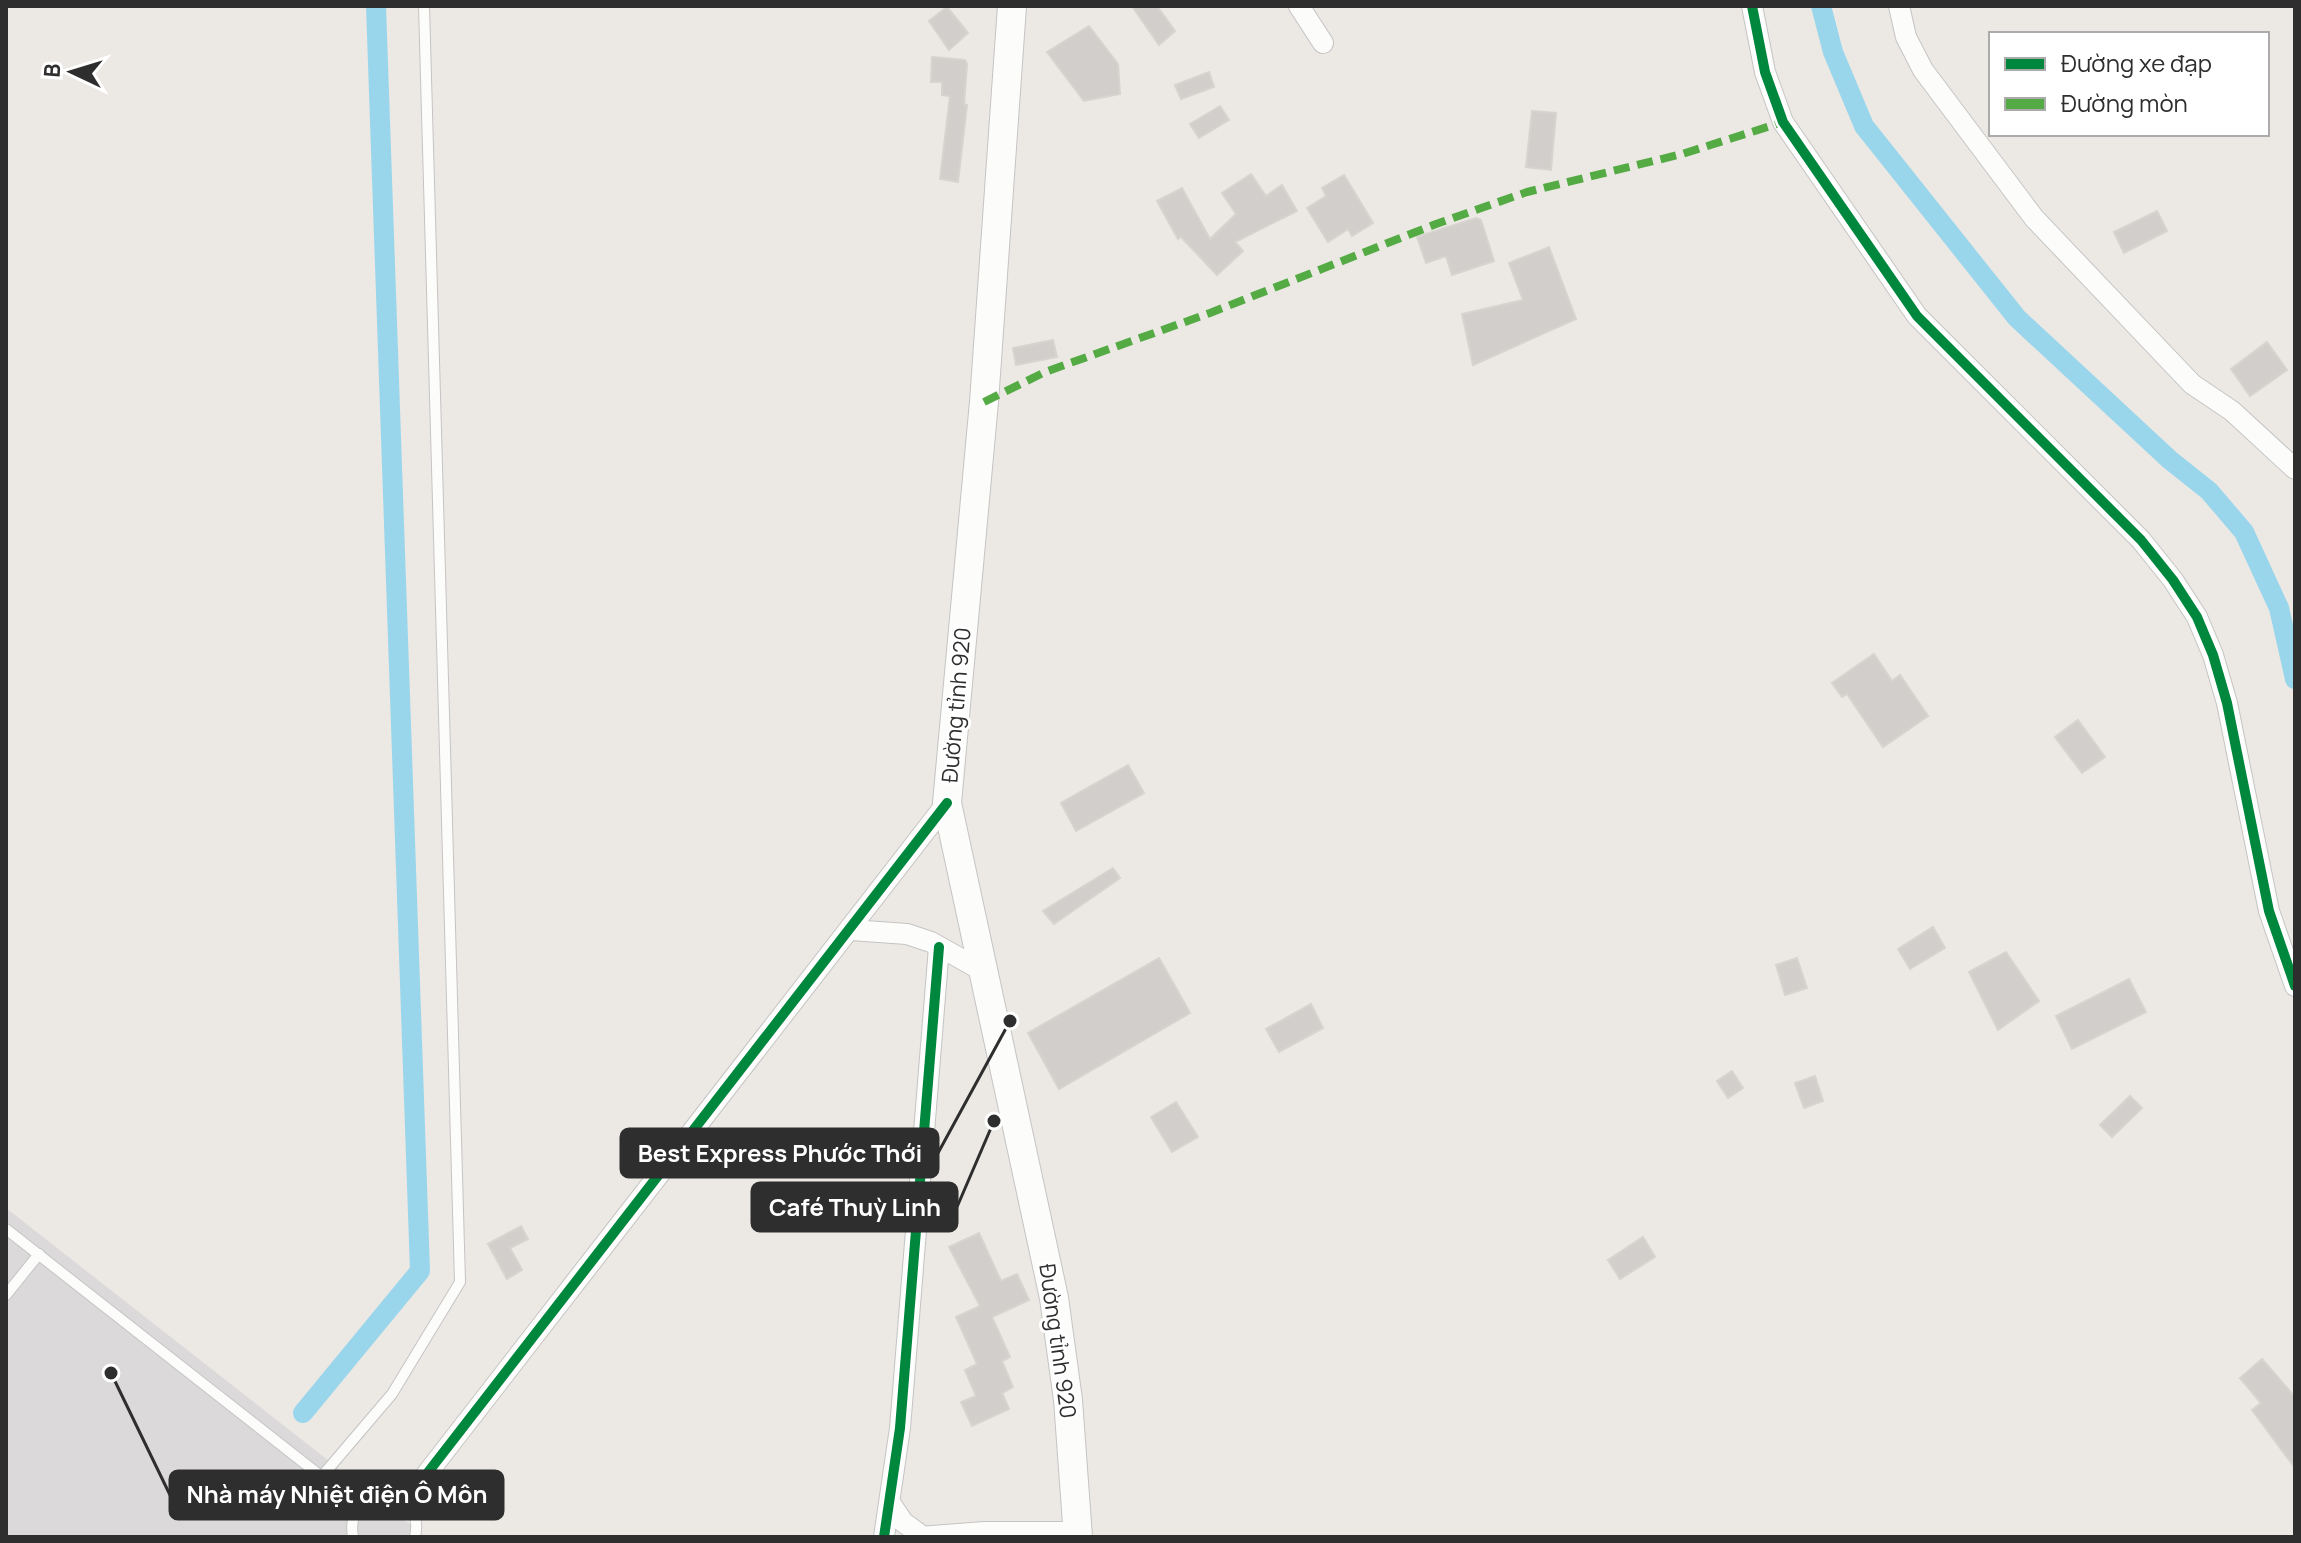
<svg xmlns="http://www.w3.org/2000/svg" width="2301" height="1543" viewBox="0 0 2301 1543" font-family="Manrope,sans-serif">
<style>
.industrial{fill:#dcd9db}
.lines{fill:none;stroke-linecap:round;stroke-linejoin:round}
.canal{stroke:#99d6ec;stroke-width:20}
.building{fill:#d1cecb;stroke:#d7d4d0;stroke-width:2}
.lane-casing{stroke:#c5c4c5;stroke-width:12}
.street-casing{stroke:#c5c4c5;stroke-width:22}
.secondary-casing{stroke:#c5c4c5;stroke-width:30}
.lane{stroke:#fcfcfb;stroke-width:10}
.street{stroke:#fcfcfb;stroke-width:20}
.secondary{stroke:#fcfcfb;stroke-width:28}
.quiet{stroke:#54ab44;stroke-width:8;stroke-dasharray:16 8;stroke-linecap:butt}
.cycleway-casing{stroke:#fff;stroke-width:15}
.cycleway{stroke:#00873e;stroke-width:10}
.labels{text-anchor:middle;stroke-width:6;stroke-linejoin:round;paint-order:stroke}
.street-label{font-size:22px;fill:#2e2e2e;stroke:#fff}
.leader{fill:none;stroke:#2e2e2e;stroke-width:3}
.callout-dot{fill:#2e2e2e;stroke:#fff;stroke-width:3}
.callout{fill:#2e2e2e;stroke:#2e2e2e;stroke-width:3}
.callout-label{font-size:24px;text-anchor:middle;font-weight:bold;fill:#fff}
</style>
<rect width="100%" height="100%" fill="#ece8e4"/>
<!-- industrial -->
<path class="industrial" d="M6 1208 426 1537H6Z"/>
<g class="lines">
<!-- canal -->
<g class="canal">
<path d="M1821 6 1833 52 1864 126 2017 318 2170 460 2209 491 2244 532 2279 608 2295 679"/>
<path d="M303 1413 420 1271 376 6"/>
</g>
</g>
<!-- building -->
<g class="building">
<path d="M1132 6H1157L1175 31 1159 45Z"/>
<path d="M947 7 968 33 949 50 929 21Z"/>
<path d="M1089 26 1118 64 1120 94 1084 101 1047 52Z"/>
<path d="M932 57 965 60 967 64 964 104 967 105 958 182 940 179 950 96 942 95V82H931Z"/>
<path d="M1209 72 1214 87 1181 99 1175 85Z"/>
<path d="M1220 106 1229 120 1199 138 1190 124Z"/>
<path d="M1532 111 1556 113 1551 170 1526 167Z"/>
<path d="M1251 174 1266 196 1282 185 1297 211 1235 242 1243 251 1217 275 1181 237 1178 239 1157 201 1182 188 1210 239 1236 214 1222 193Z"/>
<path d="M1344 175 1373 223 1352 236 1348 229 1328 242 1307 208 1326 196 1322 188Z"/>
<path d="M2157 211 2167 231 2124 253 2114 232Z"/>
<path d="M1476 218 1481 220 1494 261 1452 275 1446 256 1426 263 1417 237Z"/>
<path d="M1549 247 1576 319 1473 365 1462 314 1523 300 1509 263Z"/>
<path d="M1053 340 1057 357 1016 365 1013 348Z"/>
<path d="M2267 342 2287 370 2250 396 2231 369Z"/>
<path d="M1874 654 1892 681 1900 675 1928 716 1883 747 1847 694 1842 697 1832 683Z"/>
<path d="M2078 720 2105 757 2082 773 2055 737Z"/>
<path d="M1128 765 1144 793 1076 831 1061 803Z"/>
<path d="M1113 868 1120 878 1054 924 1043 911Z"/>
<path d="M1933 927 1945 948 1910 969 1898 949Z"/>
<path d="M2006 952 2039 1001 1998 1030 1969 972Z"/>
<path d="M1159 958 1190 1013 1059 1089 1028 1033Z"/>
<path d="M1797 958 1807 988 1785 995 1776 965Z"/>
<path d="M2129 979 2146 1012 2072 1049 2056 1016Z"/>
<path d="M1311 1004 1323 1028 1279 1052 1266 1029Z"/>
<path d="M1732 1071 1743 1088 1728 1098 1717 1081Z"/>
<path d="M1815 1076 1823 1101 1804 1108 1795 1083Z"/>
<path d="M2130 1096 2142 1108 2112 1137 2100 1125Z"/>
<path d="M1176 1102 1198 1137 1172 1152 1151 1117Z"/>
<path d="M521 1226 528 1239 510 1248 522 1270 507 1279 488 1244Z"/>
<path d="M979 1233 1001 1281 1017 1274 1029 1300 992 1317 1010 1357 1002 1361 1013 1387 1002 1393 1009 1409 972 1426 961 1402 976 1396 965 1370 977 1364 956 1317 980 1306 949 1247Z"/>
<path d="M1643 1237 1655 1257 1620 1279 1608 1260Z"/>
<path d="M2262 1359 2295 1397V1468L2252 1410 2261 1403 2240 1378Z"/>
</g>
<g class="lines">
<defs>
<g id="lane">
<path d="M6 1229 359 1506"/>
<path d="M6 1295 39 1254"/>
<path d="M323 1475 392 1394 460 1282 424 6"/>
<path d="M353 1537C343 1480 427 1483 415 1537"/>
</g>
<g id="street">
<path d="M1299 6 1323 43"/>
<path d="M1752 6 1765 72 1783 122 1917 316 2141 540 2173 580 2197 617 2213 655 2227 703 2269 911 2295 986"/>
<path d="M1899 6 1906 37 1923 70 2034 218 2192 384 2232 411 2295 469"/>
<path d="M851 930 907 934 931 942 981 970"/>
<path d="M405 1502 947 803"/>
<path d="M891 1504 903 1522 922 1536"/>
<path d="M884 1537 900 1428 939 947"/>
<path d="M919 1537 984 1532H1077"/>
</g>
<path id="secondary" d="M1012 6 984 402 947 803 1054 1298 1068 1400 1078 1537"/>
</defs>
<!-- lane casing -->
<use href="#lane" class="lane-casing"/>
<!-- street casing -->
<use href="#street" class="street-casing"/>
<!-- secondary casing -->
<use href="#secondary" class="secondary-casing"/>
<!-- lane -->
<use href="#lane" class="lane"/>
<!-- street -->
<use href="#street" class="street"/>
<!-- secondary -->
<use href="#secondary" class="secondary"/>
<!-- quiet -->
<path class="quiet" d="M984 402 1045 372 1210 313 1436 224 1527 192 1682 154 1783 122"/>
<defs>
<g id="cycleway">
<path d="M1752 6 1765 72 1783 122 1917 316 2141 540 2173 580 2197 617 2213 655 2227 703 2269 911 2295 986"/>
<path d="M405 1502 947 803"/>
<path d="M884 1537 900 1428 939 947"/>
</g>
</defs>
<!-- cycleway casing -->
<use href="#cycleway" class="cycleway-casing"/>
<!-- cycleway -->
<use href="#cycleway" class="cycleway"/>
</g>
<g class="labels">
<!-- street labels -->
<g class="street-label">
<text transform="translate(956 705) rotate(-85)" y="8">Đường tỉnh 920</text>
<text transform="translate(1058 1341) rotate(82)" y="8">Đường tỉnh 920</text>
</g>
</g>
<!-- callouts -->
<path class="leader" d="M1010 1021L938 1153M994 1121L957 1207M111 1373L170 1495"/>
<g class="callout-dot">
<circle cx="1010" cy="1021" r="8"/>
<circle cx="994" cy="1121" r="8"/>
<circle cx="111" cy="1373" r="8"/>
</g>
<g class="callout">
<rect x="621" y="1129" width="317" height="48" rx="8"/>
<rect x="752" y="1183" width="205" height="48" rx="8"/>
<rect x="170" y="1471" width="333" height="48" rx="8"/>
</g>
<g class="callout-label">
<text x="780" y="1162">Best Express Phước Thới</text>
<text x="855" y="1216">Café Thuỳ Linh</text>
<text x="337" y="1503">Nhà máy Nhiệt điện Ô Môn</text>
</g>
<!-- border -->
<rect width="2301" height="1543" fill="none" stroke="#2e2e2e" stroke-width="16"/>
<!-- legend -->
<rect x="1989" y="32" width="280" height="104" fill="#ffffff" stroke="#ababab" stroke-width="2"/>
<rect x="2005" y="58" width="40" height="12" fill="#00873e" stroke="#ababab" stroke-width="2"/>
<text x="2061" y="72" font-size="24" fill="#2e2e2e">Đường xe đạp</text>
<rect x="2005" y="98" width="40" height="12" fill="#54ab44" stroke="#ababab" stroke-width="2"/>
<text x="2061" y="112" font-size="24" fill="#2e2e2e">Đường mòn</text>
<!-- north arrow -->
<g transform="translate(72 72) rotate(274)" stroke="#ffffff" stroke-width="6" paint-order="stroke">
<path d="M0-6L14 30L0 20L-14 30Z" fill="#2e2e2e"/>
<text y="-12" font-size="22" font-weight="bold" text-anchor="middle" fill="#2e2e2e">B</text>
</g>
</svg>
